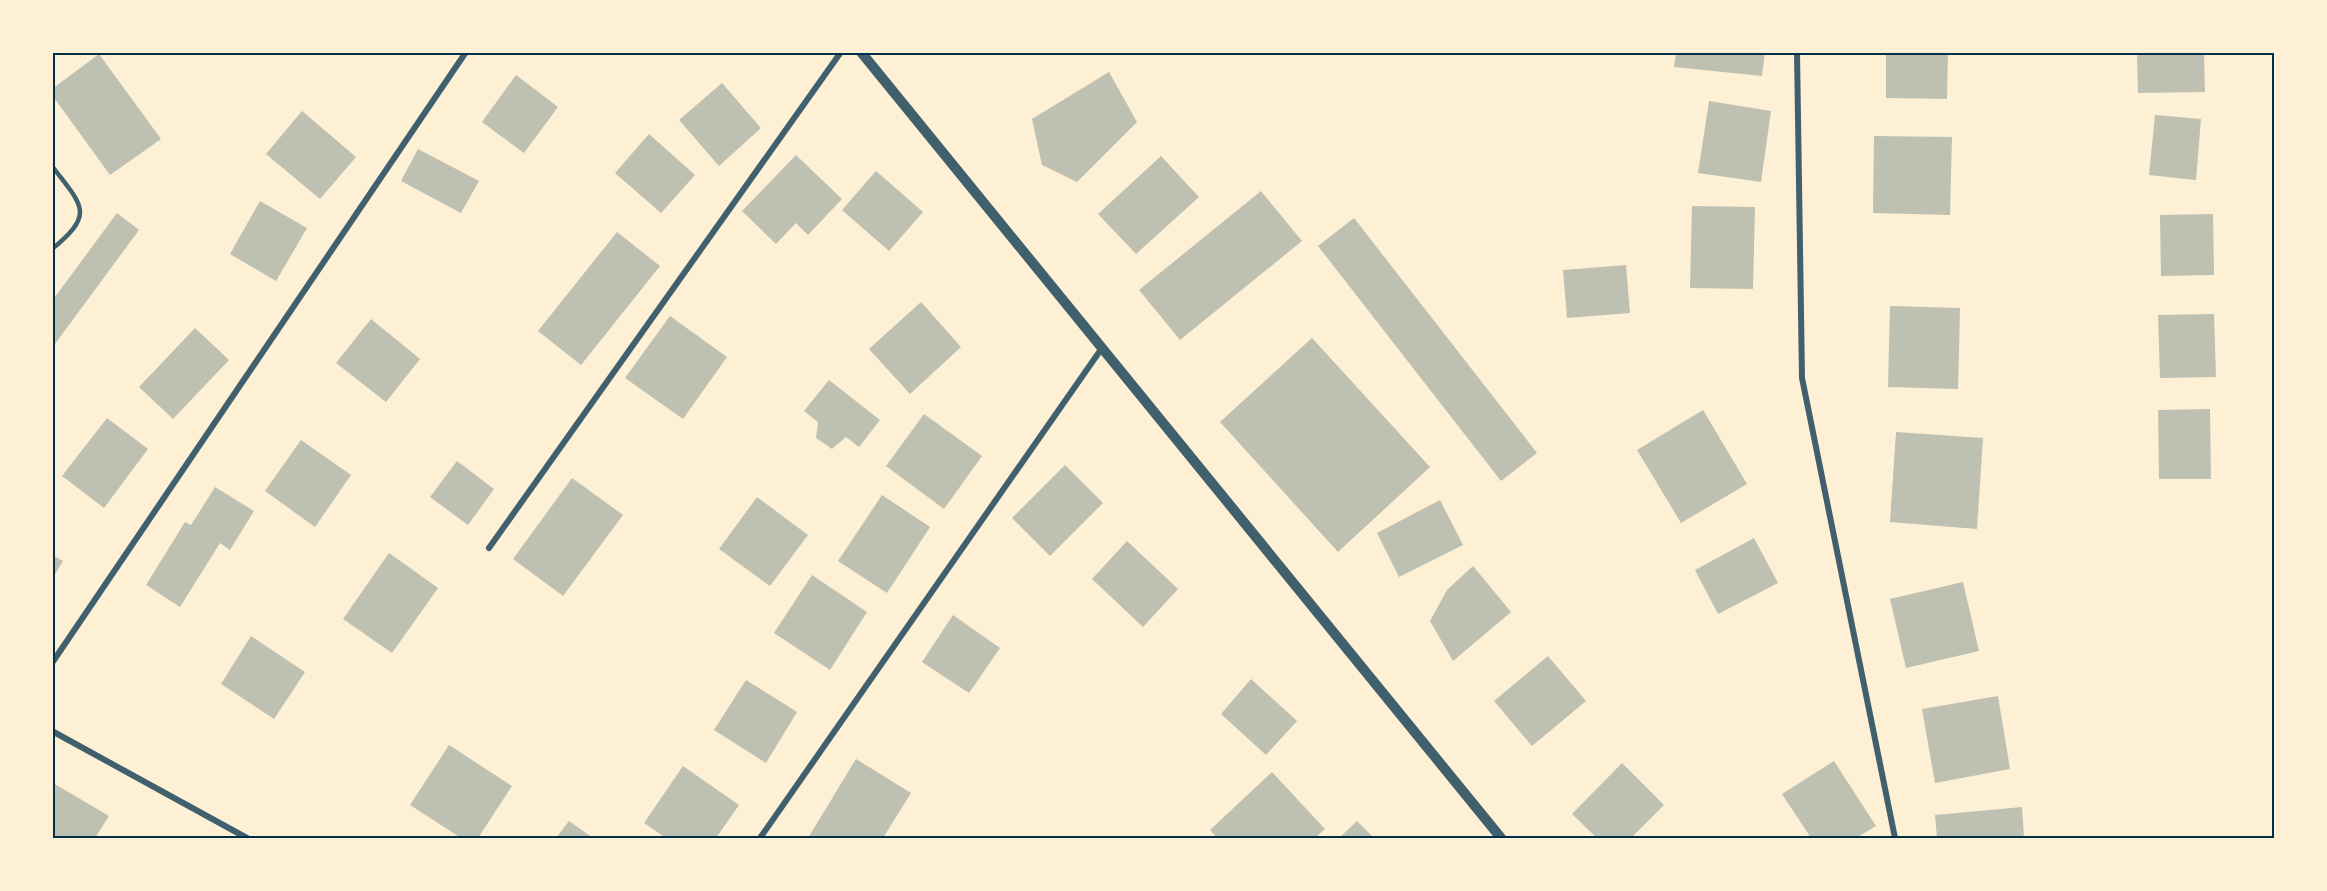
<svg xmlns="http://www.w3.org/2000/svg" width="2327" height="891" viewBox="0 0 2327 891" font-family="'Source Sans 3',sans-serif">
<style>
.building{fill:#bec0b2}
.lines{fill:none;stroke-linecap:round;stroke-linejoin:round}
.service{stroke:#3f606c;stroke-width:4.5}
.minor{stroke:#3f606c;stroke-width:6}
.tertiary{stroke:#3f606c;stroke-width:10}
.neatline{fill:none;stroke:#003049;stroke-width:2}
</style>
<rect width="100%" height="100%" fill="#fdf0d5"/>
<!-- building -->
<g class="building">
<path d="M1676 52H1765L1762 76 1674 67Z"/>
<path d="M1886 52H1948L1947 99 1886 98Z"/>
<path d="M2137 52H2204L2205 92 2138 93Z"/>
<path d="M99 54 161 139 110 175 52 95V89Z"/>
<path d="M1109 72 1137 122 1077 182 1042 165 1032 119Z"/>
<path d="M516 75 558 107 524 153 482 122Z"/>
<path d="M722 83 761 128 719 166 679 120Z"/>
<path d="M1709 101 1771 111 1761 182 1698 173Z"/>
<path d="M302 111 356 157 320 199 266 154Z"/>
<path d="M2155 115 2201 119 2196 180 2149 175Z"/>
<path d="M649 134 695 175 661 213 615 173Z"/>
<path d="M1874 136 1952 137 1950 215 1873 213Z"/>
<path d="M418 149 479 181 461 213 401 181Z"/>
<path d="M796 155 842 199 808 235 796 223 776 244 742 211Z"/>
<path d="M1161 156 1199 197 1136 254 1098 214Z"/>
<path d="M876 171 923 212 889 251 842 210Z"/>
<path d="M1261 191 1302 241 1180 340 1139 290Z"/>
<path d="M260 201 307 228 276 281 230 254Z"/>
<path d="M1692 206 1755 207 1753 289 1690 288Z"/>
<path d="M117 213 139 230 52 348V301Z"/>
<path d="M2213 214 2214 275 2161 276 2160 215Z"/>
<path d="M1354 218 1537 453 1501 481 1318 246Z"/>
<path d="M617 232 660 266 581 365 538 331Z"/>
<path d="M1626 265 1630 313 1567 318 1563 270Z"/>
<path d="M921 302 961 347 910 394 869 349Z"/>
<path d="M1890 306 1960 308 1958 389 1888 387Z"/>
<path d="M2214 314 2216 377 2160 378 2158 315Z"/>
<path d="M670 316 727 357 683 419 625 378Z"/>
<path d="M371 319 420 359 386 402 336 363Z"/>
<path d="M195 328 229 360 173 419 139 387Z"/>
<path d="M1312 338 1430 467 1338 552 1220 422Z"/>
<path d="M829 380 880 420 859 447 846 437 832 449 816 438 818 422 804 411Z"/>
<path d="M2210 409 2211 479H2159L2158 410Z"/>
<path d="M1703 410 1747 484 1681 523 1637 450Z"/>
<path d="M924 414 982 456 944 509 886 466Z"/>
<path d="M107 418 148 449 104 508 62 476Z"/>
<path d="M1896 432 1983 438 1977 529 1890 522Z"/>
<path d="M301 440 351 475 315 527 265 491Z"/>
<path d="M457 461 494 489 468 525 430 497Z"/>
<path d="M1065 465 1103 503 1050 556 1012 518Z"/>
<path d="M572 478 623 515 563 596 513 559Z"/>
<path d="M215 487 254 511 230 550 220 543 180 607 146 585 185 522 191 525Z"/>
<path d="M882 495 930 527 887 593 838 561Z"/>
<path d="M757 497 808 535 770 586 719 549Z"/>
<path d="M1440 500 1463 545 1399 577 1377 533Z"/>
<path d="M1754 538 1778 583 1718 614 1695 570Z"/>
<path d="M1127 541 1178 589 1143 627 1092 579Z"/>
<path d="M389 553 438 588 392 653 343 619Z"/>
<path d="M52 555 63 561 52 579Z"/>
<path d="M1473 566 1511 612 1453 661 1430 621 1447 590Z"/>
<path d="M812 575 867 612 830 670 774 633Z"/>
<path d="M1963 582 1979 651 1906 668 1890 599Z"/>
<path d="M953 615 1000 648 969 693 922 662Z"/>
<path d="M251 636 305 672 274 719 221 684Z"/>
<path d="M1548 656 1586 701 1532 746 1494 701Z"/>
<path d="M1251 679 1297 721 1266 755 1221 714Z"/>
<path d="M746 680 797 712 766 763 714 730Z"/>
<path d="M1998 696 2010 769 1935 783 1922 709Z"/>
<path d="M449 745 512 786 478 838H461L410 805Z"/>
<path d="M856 759 911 793 883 838H808Z"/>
<path d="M1834 761 1876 826 1856 838H1811L1782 794Z"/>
<path d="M1622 763 1664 805 1631 838H1597L1572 814Z"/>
<path d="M683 766 739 805 716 838H666L644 823Z"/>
<path d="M1272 772 1325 829 1315 838H1217L1210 830Z"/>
<path d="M53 783 109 816 95 838H52Z"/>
<path d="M2022 807 2024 838H1937L1935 815Z"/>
<path d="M569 821 593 838H556Z"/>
<path d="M1357 821 1374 838H1339Z"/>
</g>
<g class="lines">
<!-- service -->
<path class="service" d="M52 166C82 206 96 213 52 249"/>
<!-- minor -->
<g class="minor">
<path d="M1797 52 1802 378 1895 838"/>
<path d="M489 548 841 52"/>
<path d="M52 663 466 52"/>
<path d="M52 731 247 838"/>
<path d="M760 838 1102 348"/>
</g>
<!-- tertiary -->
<path class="tertiary" d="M861 52 1501 838"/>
</g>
<!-- border -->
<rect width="2327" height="891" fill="none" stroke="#fdf0d5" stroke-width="108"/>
<rect x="54" y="54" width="2219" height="783" class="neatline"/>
</svg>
